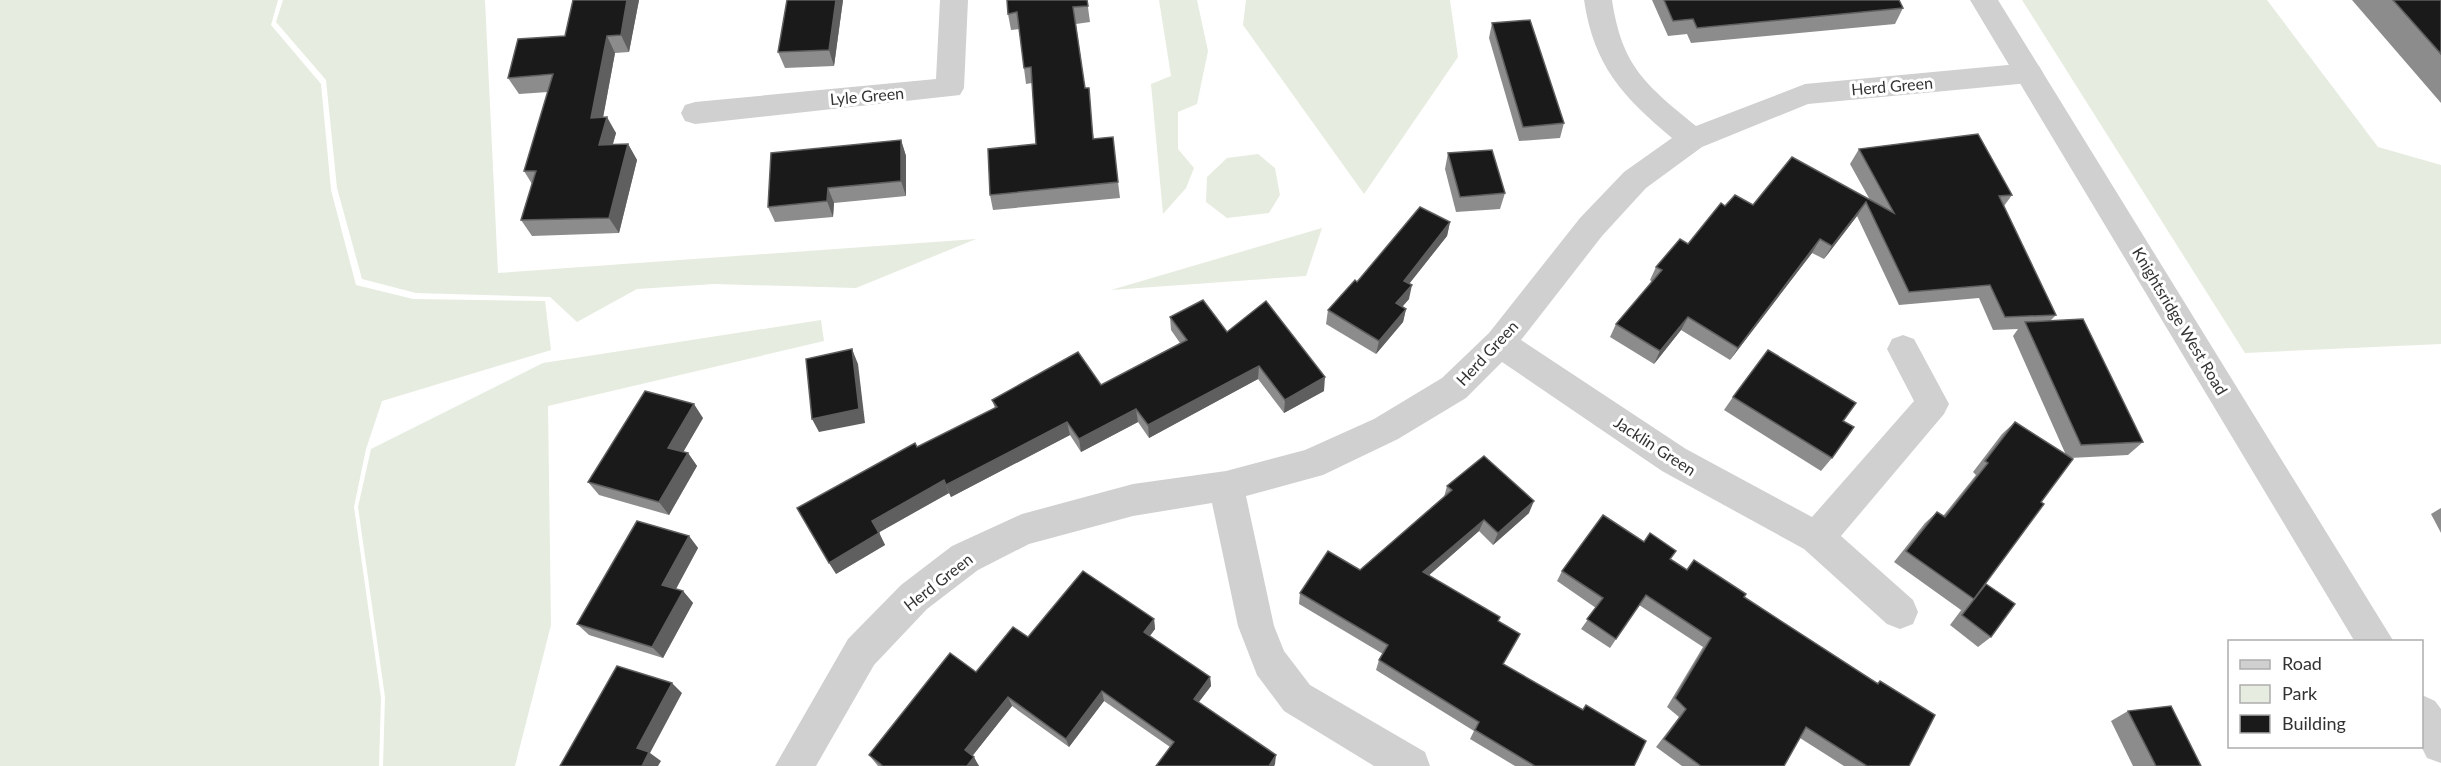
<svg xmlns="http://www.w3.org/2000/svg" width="2441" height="766" viewBox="0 0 2441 766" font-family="Lato,sans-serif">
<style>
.green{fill:#e6ecdf}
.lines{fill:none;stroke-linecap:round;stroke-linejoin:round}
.minor{fill:#d0d0d0;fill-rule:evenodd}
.tertiary{fill:#d0d0d0;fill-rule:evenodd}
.wall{fill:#8c8c8c}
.shaded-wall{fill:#5f5f5f}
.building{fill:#1a1a1a;stroke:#5f5f5f;stroke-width:1.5}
.labels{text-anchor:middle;stroke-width:6;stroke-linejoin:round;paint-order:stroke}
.street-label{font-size:16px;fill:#333;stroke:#fff}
</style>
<rect width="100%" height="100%" fill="#fff"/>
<!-- green -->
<g class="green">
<path d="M0 0H278L271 25 321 84 331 190 356 285 413 299 545 301 551 350 382 401 366 449 354 507 381 698 379 766H0Z"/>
<path d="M283 0H485L498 273 976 239 856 288 714 284 637 289 577 322 550 297 416 293 362 279 337 188 326 80 276 22Z"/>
<path d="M1159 0H1197L1208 51 1197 104 1178 112V149L1194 168 1186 188 1163 214 1151 84 1171 76Z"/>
<path d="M1246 0H1450L1458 57 1364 194 1243 25Z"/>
<path d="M2022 0H2267L2378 147 2441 165V344L2245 353Z"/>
<path d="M1258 154 1275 168 1280 195 1269 213 1227 218 1206 202 1207 177 1227 158Z"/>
<path d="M1322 228 1306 276 1111 290Z"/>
<path d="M821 320 824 341 548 406 551 625 515 766H383L385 697 358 507 371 449 543 363Z"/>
</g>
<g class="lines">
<!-- minor -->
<g class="minor">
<path d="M940 0H968L964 88 960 95 695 124 685 121 681 113 685 105 695 102 936 79Z"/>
<path d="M1584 0H1612C1622 67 1646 85 1696 126L1805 84 2029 63 2039 66 2043 73 2039 80 2029 83 1808 104 1702 147 1646 188 1602 236 1521 340 1686 449 1812 517 1914 401 1887 349 1892 339 1903 335 1914 339 1949 404 1944 414 1841 536 1913 600 1918 612 1913 624 1900 629 1887 624 1804 549 1662 471 1502 362 1466 398 1398 439 1323 475 1246 496 1274 626 1284 651 1310 685 1425 752 1430 766H1374L1284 711 1257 675 1238 626 1212 503 1133 516 1029 544 978 570 927 609 874 665 816 766H775L848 639 901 585 952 546 1022 514 1133 484 1226 471 1305 450 1374 419 1442 378 1489 333 1580 218 1624 172 1672 138C1622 96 1594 66 1584 0Z"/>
</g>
<!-- tertiary -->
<g class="tertiary">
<path d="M1970 0H1998L2394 642H2355Z"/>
<path d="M2422 695 2435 701 2441 709V763L2427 758 2421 746Z"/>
</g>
</g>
<!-- wall -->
<g class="wall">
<path d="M639 0 629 52 615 53 603 117 616 133 613 144H628L637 160 619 233 532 236 521 220 532 184 524 171 548 92 519 94 508 78 565 36Z"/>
<path d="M843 0 834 66 785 68 778 52Z"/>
<path d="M1087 0 1090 22 1076 24 1085 88 1094 139 1118 182 1120 198 993 210 990 195 1036 144 1032 83 1026 84 1019 29 1011 30 1008 14Z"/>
<path d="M1652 0H1899L1903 8 1895 24 1691 43 1687 34 1668 36Z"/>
<path d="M2352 0H2441V103Z"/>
<path d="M1492 23 1564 123 1560 138 1519 141 1489 38Z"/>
<path d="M901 140 906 156V196L834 203 833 217 775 222 768 207Z"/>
<path d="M1859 149 2012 195 2004 206 2056 315 2050 321 2143 442 2128 455 2070 458 2041 502 1984 585 1991 637 1978 647 1950 625 1962 609 1961 610 1894 562 1925 523 1937 512 1943 516 1976 475 1973 472 2002 434 2015 422 2066 455 2013 336 2018 329 1993 330 1979 298 1899 305 1857 216 1824 259 1812 253 1730 360 1681 330 1654 364 1610 337 1616 324 1652 282 1650 280 1656 267 1688 244 1725 206 1870 200 1850 164Z"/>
<path d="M1448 153 1505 193 1500 209 1456 212 1445 169Z"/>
<path d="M1450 222 1447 236 1409 284V299L1402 307 1406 309 1403 322 1376 354 1326 324 1328 310 1357 282Z"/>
<path d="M1170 317 1227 332 1324 391 1284 413 1258 379 1149 438 1138 422 1081 452 1070 435 951 497 949 493 879 532 885 545 836 574 917 447 995 408 992 400 1101 385 1180 343 1171 330Z"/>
<path d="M1733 397 1843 421 1832 458 1821 471 1724 410Z"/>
<path d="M703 418 683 452 688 453 697 466 669 515 599 495 588 482Z"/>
<path d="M1447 486 1529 513 1493 545 1479 531 1428 576 1500 617 1498 621 1520 634 1503 664 1583 710 1586 705 1634 766H1515L1470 739 1474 731 1376 670 1379 660 1383 654 1299 604 1300 593 1360 570 1444 497Z"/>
<path d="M2441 508V533L2431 514Z"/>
<path d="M689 536 698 548 676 589 683 591 693 603 663 658 589 635 577 624Z"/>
<path d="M1670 559 1687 570 1744 597 1877 683 1880 681 1909 766H1844L1800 738 1784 766H1682L1656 747 1679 717 1667 707 1703 647 1639 605 1610 648 1581 629 1596 608 1557 581 1562 571Z"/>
<path d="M1154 619 1155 629 1150 636 1210 677 1211 686 1199 702 1275 764 1274 766H1156L1170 747 1104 701 1069 747 1012 706 972 756 979 766H878L869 755 976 672 1028 637Z"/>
<path d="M2128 711 2201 766H2133L2111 721Z"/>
</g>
<!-- shaded-wall -->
<g class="shaded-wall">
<path d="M627 0H639L629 52 621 35Z"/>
<path d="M836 0H843L834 66 829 50Z"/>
<path d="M607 36 615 53 600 134 591 118Z"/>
<path d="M607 117 616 133 608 160 599 145Z"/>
<path d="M901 140 906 156V196L901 181Z"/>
<path d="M628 144 637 160 619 233 609 218Z"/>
<path d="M828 188 834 203 833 217 827 201Z"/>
<path d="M1866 202 1857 216 1824 259 1832 246Z"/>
<path d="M1450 222 1447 236 1401 294 1404 281Z"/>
<path d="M1820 239 1812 253 1730 360 1738 348Z"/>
<path d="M1412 285 1409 299 1394 316 1396 303Z"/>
<path d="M1406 309 1403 322 1376 354 1379 341Z"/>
<path d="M1688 317 1681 330 1654 364 1660 351Z"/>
<path d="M852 349 858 364 865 423 819 432 812 419Z"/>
<path d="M1259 366 1258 379 1149 438 1148 425Z"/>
<path d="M1325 377 1324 391 1284 413 1285 400Z"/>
<path d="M694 404 703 418 678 461 668 448Z"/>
<path d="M1136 409 1138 422 1081 452 1079 439Z"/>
<path d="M1067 422 1070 435 951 497 946 485Z"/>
<path d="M688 453 697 466 669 515 659 502Z"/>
<path d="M944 480 949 493 878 533 872 521Z"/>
<path d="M1534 501 1529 513 1493 545 1498 533Z"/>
<path d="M1484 520 1479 531 1419 584 1423 572Z"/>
<path d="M879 533 885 545 836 574 829 563Z"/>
<path d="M689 536 698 548 672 596 662 585Z"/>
<path d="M683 591 693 603 663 658 652 647Z"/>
<path d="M1154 619 1155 629 1145 642 1144 632Z"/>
<path d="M1210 677 1211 686 1194 708V699Z"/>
<path d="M672 683 682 693 650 753 661 761 658 766H642L637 748Z"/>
<path d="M1102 691 1104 701 1069 747 1066 739Z"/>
<path d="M1008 697 1012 706 970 759 965 750Z"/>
<path d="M1276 755 1275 764 1274 766H1269Z"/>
<path d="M974 757 979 766H967Z"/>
</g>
<!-- building -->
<g class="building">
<path d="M573 0H627L621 35 607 36 591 118 607 117 599 145 628 144 609 218 521 220 536 171H524L553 74 508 78 518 39 565 36Z"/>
<path d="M787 0H836L829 50 778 52Z"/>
<path d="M1007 0H1087L1088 6 1073 7 1085 88H1089L1093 139 1113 137 1118 182 990 195 988 149 1036 144 1031 67 1024 68 1017 12 1008 14Z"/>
<path d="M1664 0H1899L1903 8 1697 28 1693 19 1673 21Z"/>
<path d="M2393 0H2441V54Z"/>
<path d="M1530 20 1564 123 1523 127 1492 23Z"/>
<path d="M1978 134 2012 195 1999 196 2056 315 2005 317 1990 285 1909 292 1866 202 1832 246 1820 239 1738 348 1688 317 1660 351 1616 324 1662 270 1656 267 1680 239 1688 244 1721 203 1725 206 1735 195 1753 205 1792 157 1894 213 1859 149Z"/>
<path d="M901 140V181L828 188 827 201 768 207 771 153Z"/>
<path d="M1492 150 1505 193 1460 197 1448 153Z"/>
<path d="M1420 207 1450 222 1404 281 1412 285 1396 303 1406 309 1379 341 1328 310 1355 280 1357 282Z"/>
<path d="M1203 300 1227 332 1266 301 1325 377 1285 400 1259 366 1148 425 1136 409 1079 439 1067 422 946 485 944 480 872 521 879 533 829 563 797 508 915 443 917 447 997 407 992 400 1078 352 1101 385 1187 340 1170 317Z"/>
<path d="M2083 319 2143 442 2081 445 2025 322Z"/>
<path d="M852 349 859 409 812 419 806 359Z"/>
<path d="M1768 350 1856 403 1843 421 1854 427 1832 458 1733 397Z"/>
<path d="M645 391 694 404 668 448 688 453 659 502 588 482Z"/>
<path d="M2015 422 2073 459 2041 502 2044 504 1974 599 1906 551 1937 512 1945 517 1988 463 1985 461Z"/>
<path d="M1484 456 1534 501 1498 533 1484 520 1423 572 1500 617 1498 621 1520 634 1503 664 1583 710 1586 705 1646 741 1634 766H1535L1475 730 1479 722 1379 660 1388 645 1300 593 1328 551 1360 570 1452 490 1447 486Z"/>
<path d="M1603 515 1644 542 1650 533 1676 551 1670 559 1687 570 1694 560 1746 594 1744 597 1878 684 1880 681 1935 715 1909 766H1867L1806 727 1784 766H1701L1664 739 1686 709 1675 698 1711 638 1646 595 1616 639 1587 619 1603 598 1562 571Z"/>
<path d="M637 521 689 536 662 585 683 591 652 647 577 624Z"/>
<path d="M1083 571 1154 619 1144 632 1210 677 1194 699 1276 755 1269 766H1156L1174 742 1102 691 1066 739 1008 697 965 750 974 757 967 766H883L869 755 950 653 976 672 1013 627 1028 637Z"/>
<path d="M1986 584 2015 604 1991 637 1962 615Z"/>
<path d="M617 666 672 683 637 748 649 752 642 766H560Z"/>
<path d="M2171 706 2201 766H2156L2128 711Z"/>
</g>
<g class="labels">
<!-- street labels -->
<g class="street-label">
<text transform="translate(1892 86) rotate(-5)" y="6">Herd Green</text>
<text transform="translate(867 96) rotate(-5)" y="6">Lyle Green</text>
<text transform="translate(2180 321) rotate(59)" y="6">Knightsridge West Road</text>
<text transform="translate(1487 353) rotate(-47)" y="6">Herd Green</text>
<text transform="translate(1655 446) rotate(33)" y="6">Jacklin Green</text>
<text transform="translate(938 582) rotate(-38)" y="6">Herd Green</text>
</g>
</g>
<!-- legend -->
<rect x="2228" y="640" width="195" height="108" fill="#ffffff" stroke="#adadad" stroke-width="1.5"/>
<rect x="2240" y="660" width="30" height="9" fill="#d0d0d0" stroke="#adadad" stroke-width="1.5"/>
<text x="2282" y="670" font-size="18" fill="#333333">Road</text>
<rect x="2240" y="685" width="30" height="18" fill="#e6ecdf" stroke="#adadad" stroke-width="1.5"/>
<text x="2282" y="700" font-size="18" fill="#333333">Park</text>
<rect x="2240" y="715" width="30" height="18" fill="#1a1a1a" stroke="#adadad" stroke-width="1.5"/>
<text x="2282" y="730" font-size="18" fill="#333333">Building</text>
</svg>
